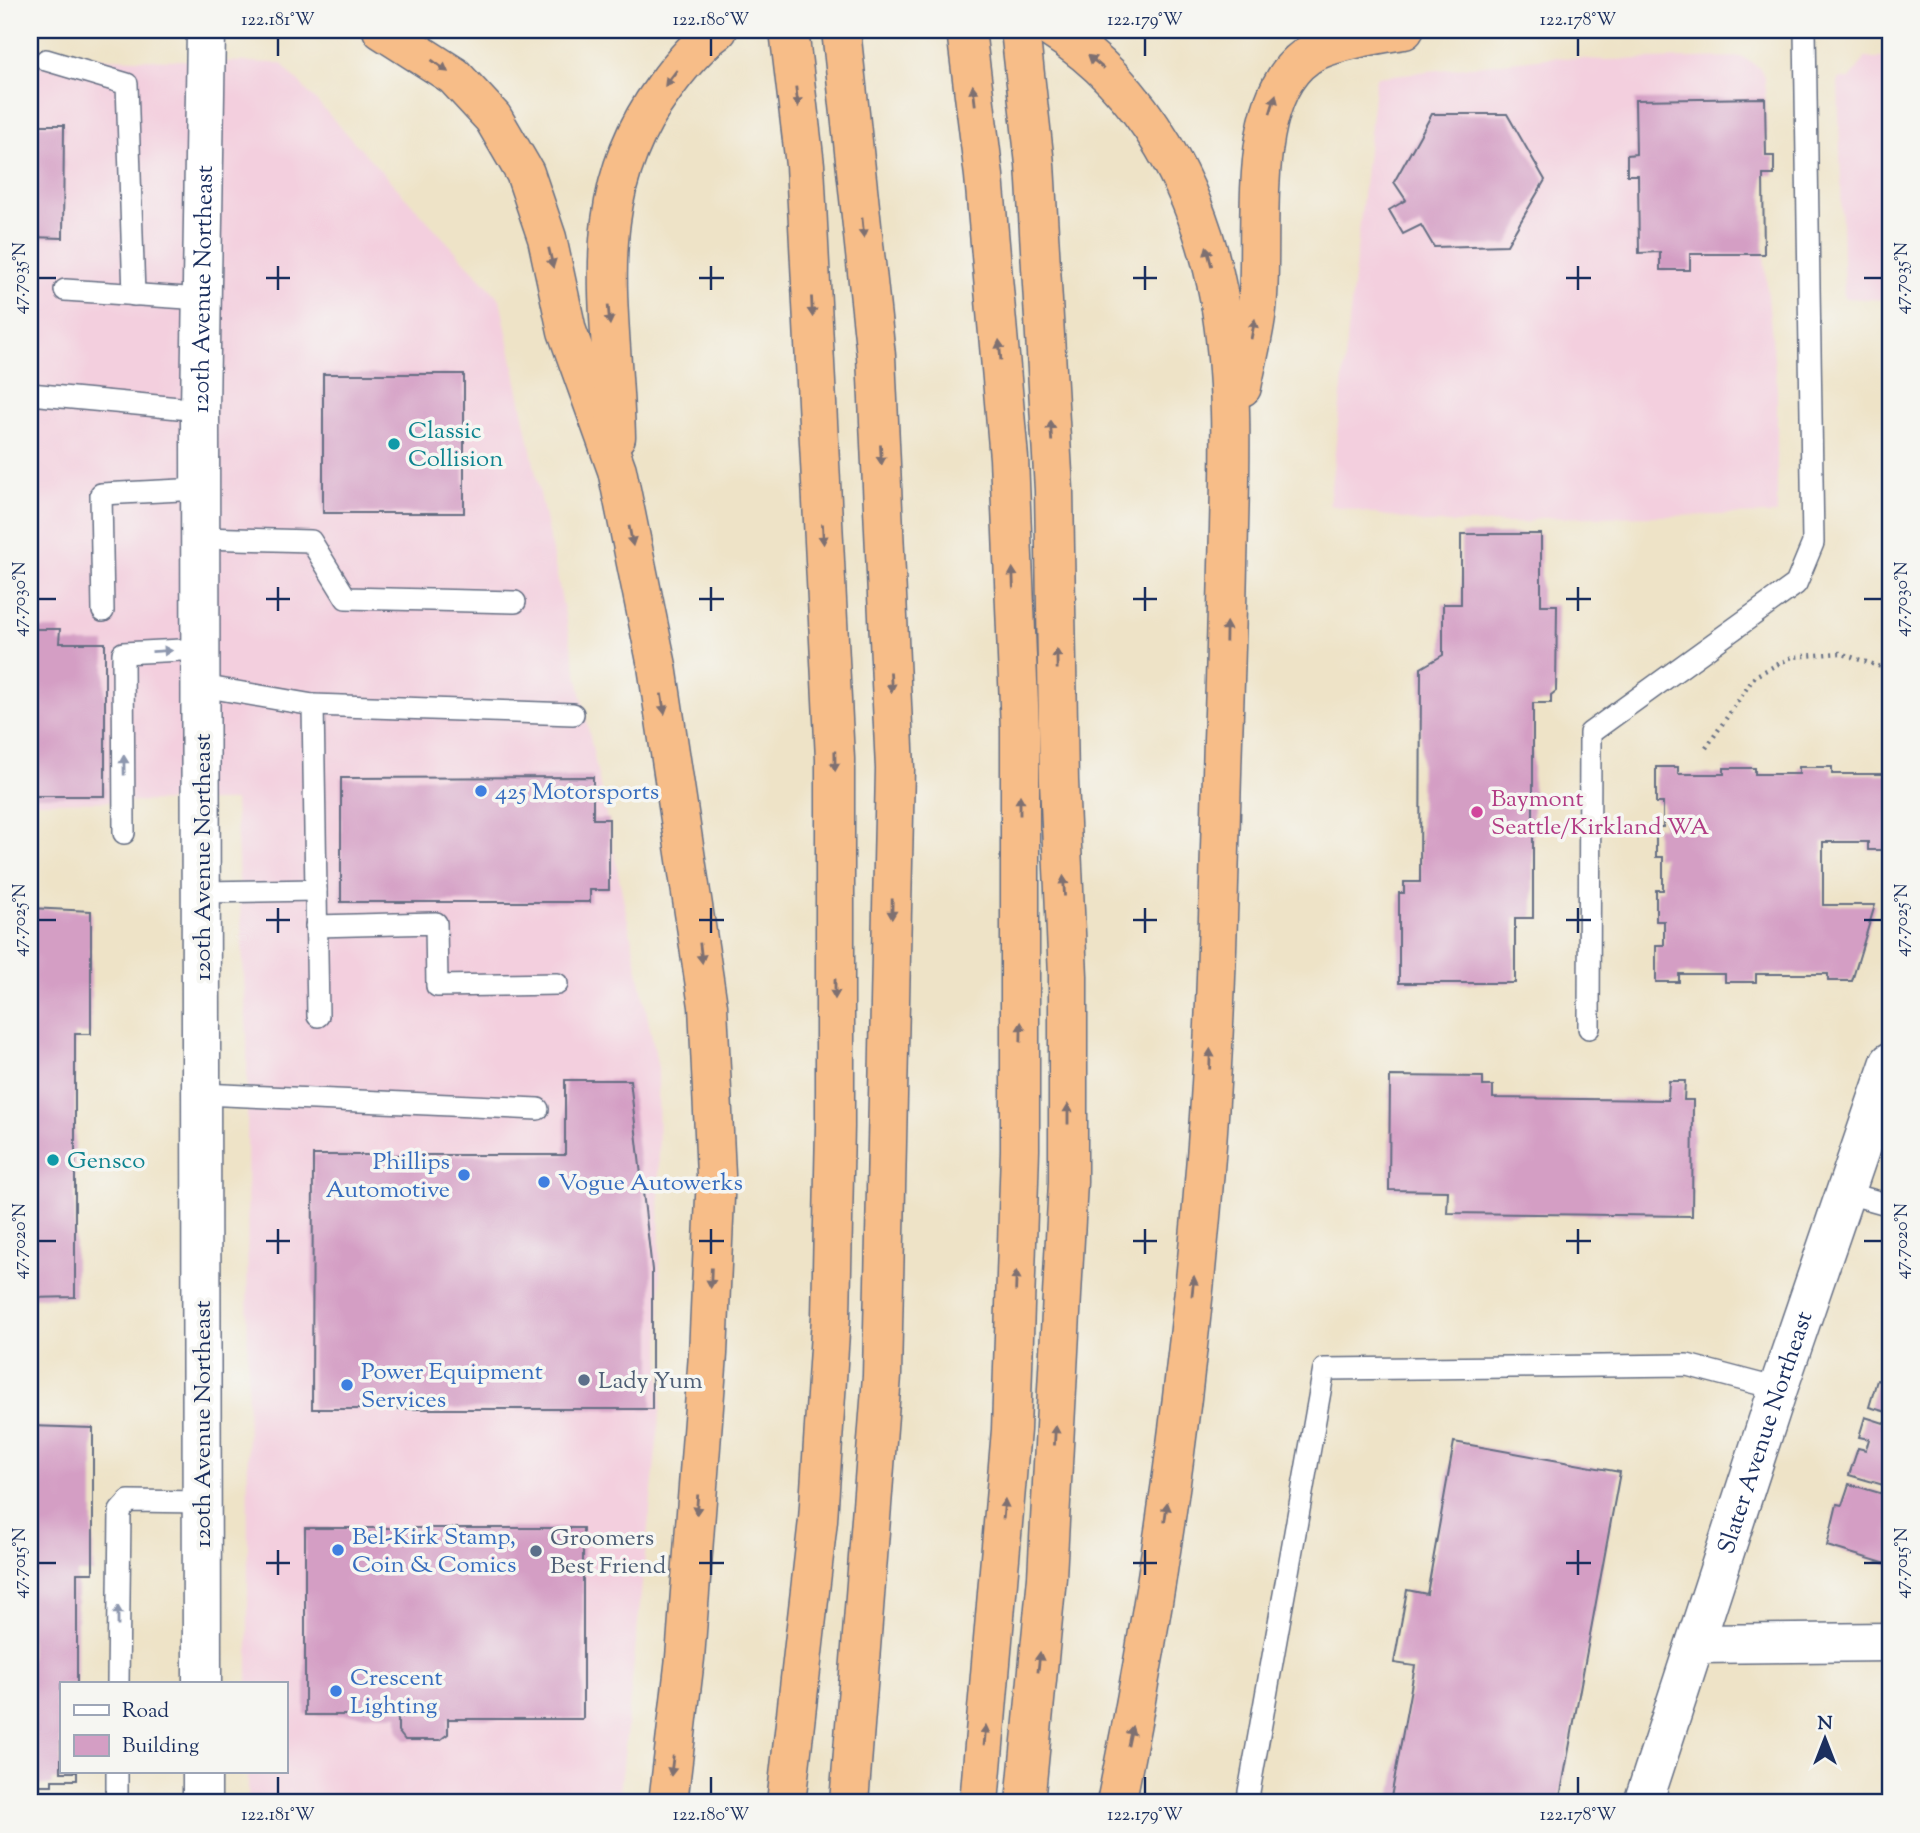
<svg xmlns="http://www.w3.org/2000/svg" width="1920" height="1833" viewBox="0 0 1920 1833" font-family="'Sorts Mill Goudy',serif">
<style>
.built{fill:#f3cfde}
.building{fill:#d49ec4}
.lines{fill:none;stroke-linecap:round;stroke-linejoin:round}
.service-casing{stroke:#656e83;stroke-width:24}
.minor-casing{stroke:#656e83;stroke-width:41}
.motorway-casing{stroke:#656e83;stroke-width:41}
.path{stroke:#656e83;stroke-width:4.5;stroke-dasharray:2 5;stroke-linecap:butt}
.service{stroke:#fff;stroke-width:21}
.minor{stroke:#fff;stroke-width:38}
.motorway{stroke:#f7bd88;stroke-width:38}
.oneway{fill:#7e6f71}
.oneway2{fill:#8d97ae}
.ticks{fill:none;stroke:#1b2f5e;stroke-width:2.5}
.culture-dot{fill:#0f9aa8;stroke:#f6f6f2;stroke-width:2.5}
.shop-dot{fill:#3f7fe0;stroke:#f6f6f2;stroke-width:2.5}
.hotel-dot{fill:#d1479c;stroke:#f6f6f2;stroke-width:2.5}
.service-dot{fill:#5c6f8a;stroke:#f6f6f2;stroke-width:2.5}
.labels{text-anchor:middle;stroke-width:7;stroke-linejoin:round;paint-order:stroke}
.street-label{font-size:24px;fill:#1b2f5e;stroke:#f6f6f2}
.culture-label{font-size:24px;fill:#0d838f;stroke:#f6f6f2;text-anchor:start}
.shop-label{font-size:24px;fill:#366cbe;stroke:#f6f6f2;text-anchor:start}
.hotel-label{font-size:24px;fill:#b23c85;stroke:#f6f6f2;text-anchor:start}
.service-label{font-size:24px;fill:#4e5e75;stroke:#f6f6f2;text-anchor:start}
.neatline{fill:none;stroke:#1b2f5e;stroke-width:2.5}
.ticks-label{font-size:18px;text-anchor:middle;fill:#1b2f5e}
</style>
<rect width="100%" height="100%" fill="#f6f6f2"/>
<filter id="ink" filterUnits="userSpaceOnUse"><feTurbulence type="fractalNoise" baseFrequency=".0143" numOctaves="2"/><feDisplacementMap in="SourceGraphic" scale="14" xChannelSelector="R" yChannelSelector="G"/><feConvolveMatrix kernelMatrix="1 2 1 2 8 2 1 2 1" color-interpolation-filters="sRGB"/></filter>
<filter id="wash" filterUnits="userSpaceOnUse"><feTurbulence type="fractalNoise" baseFrequency=".00686" numOctaves="4" result="noise"/><feDisplacementMap in="SourceGraphic" scale="28" xChannelSelector="R" yChannelSelector="G"/><feGaussianBlur stdDeviation="1.57" result="paint"/><feColorMatrix in="noise" values="0 0 0 0 0 0 0 0 0 0 0 0 0 0 0 0 0 1.4 0 .05"/><feComposite in="paint" operator="in"/></filter>
<g filter="url(#wash)">
<rect width="100%" height="100%" fill="#eee3c7"/>
<!-- built -->
<g class="built">
<path d="M30 56 281 63 500 299 658 1067 661 1405 619 1803H248V1772H285V1684H248L247 1039 235 801 30 802Z"/>
<path d="M1555 57 1604 60 1742 57 1760 68 1765 77 1766 156H1774V175L1763 176 1764 254 1777 390V514L1539 518 1526 523H1424L1329 505 1376 77Z"/>
<path d="M1865 58H1890V300L1844 298 1838 79H1850Z"/>
</g>
<g id="blocks">
<!-- building -->
<g class="building">
<path d="M1765 98 1766 156H1774V175H1763L1764 254H1690V270H1660V252L1639 253 1638 175H1627V155L1636 154 1635 100Z"/>
<path d="M1432 114H1507L1545 180 1507 245 1434 247 1421 225 1403 234 1389 210 1406 200 1394 182Z"/>
<path d="M30 125H64L63 238 30 237Z"/>
<rect x="323" y="374" width="141" height="139"/>
<path d="M1461 534H1541V605H1557L1556 691 1551 695V703H1533V918H1515V983H1399V893H1404V882H1420L1421 668 1443 655V604H1461Z"/>
<path d="M30 629H60L59 643H105V796H30Z"/>
<path d="M1656 767H1678V774H1724V768H1755V774H1799V767H1832V774H1890V850H1868V842H1823V905H1875L1852 981H1828V974H1756V982H1725V974H1679V982H1656V945H1664V921H1656V890H1663V857H1656V827H1663V803H1656Z"/>
<path d="M593 777V819H609V890H590V902H341V778Z"/>
<path d="M30 908 91 911V1034H75V1297L30 1298Z"/>
<path d="M1390 1076 1483 1077V1086H1493V1098L1668 1100 1669 1081H1685L1684 1100H1693L1692 1216 1447 1213 1448 1191 1389 1190Z"/>
<path d="M565 1080H630L652 1270V1409H312L313 1155H565Z"/>
<path d="M1890 1344V1413L1869 1407 1877 1380 1884 1381 1885 1375 1881 1374Z"/>
<path d="M1865 1417 1890 1425V1487L1849 1475 1858 1448 1866 1450 1869 1439 1859 1437Z"/>
<path d="M30 1426 93 1428V1573H77V1684H61V1772H77V1780H52V1785H30Z"/>
<path d="M1454 1442 1620 1472 1559 1803H1390L1415 1666 1394 1663 1407 1590 1427 1594Z"/>
<path d="M1849 1484 1890 1496V1565L1827 1546 1837 1504 1842 1505Z"/>
<path d="M305 1528H583V1719H448V1734L440 1740H405L398 1731V1715H305Z"/>
</g>
</g>
</g>
<g filter="url(#ink)">
<use href="#blocks" fill-opacity="0" stroke="#656e83" stroke-width="2"/>
<g class="lines">
<defs>
<g id="service">
<path d="M46 60 127 84 134 295"/>
<path d="M65 290 202 299"/>
<path d="M30 394 200 410"/>
<path d="M201 538 311 541 346 598 515 602"/>
<path d="M103 611 101 494 201 489"/>
<path d="M202 686 313 705 573 714"/>
<path d="M313 705 318 1016"/>
<path d="M124 833 123 653 201 649"/>
<path d="M202 892 316 890"/>
<path d="M316 926 436 923 437 986 557 984"/>
<path d="M1589 1028 1590 733 1796 584 1813 543 1805 30"/>
<path d="M202 1094 538 1109"/>
<path d="M1847 1193 1890 1205"/>
<path d="M118 1684 120 1511 129 1501 202 1502"/>
<path d="M117 1803V1772"/>
<path d="M1247 1803 1324 1369 1687 1365 1778 1389"/>
</g>
<g id="minor">
<path d="M1696 1644 1890 1642"/>
<path id="s1" d="M202 1684 200 410 206 30"/>
<path d="M202 1772V1803"/>
<path id="s2" d="M1643 1803 1778 1389 1890 1062"/>
</g>
<g id="motorway">
<path d="M382 30 454 76 493 118 525 173 547 238 567 331 617 470 657 666 708 1006 716 1175 708 1354 685 1658 668 1803"/>
<path d="M841 30 876 356 895 769 882 1376 849 1803"/>
<path d="M966 30 984 176 1009 458 1020 730V1150L1011 1430 979 1803"/>
<path d="M1020 30 1035 164 1054 490 1059 781 1068 976V1182L1047 1577 1025 1803"/>
<path d="M1053 30C1145 88 1199 191 1219 297 1233 373 1231 450 1229 527 1227 598 1226 668 1223 739 1219 874 1217 1010 1207 1145 1190 1366 1161 1586 1116 1803"/>
<path d="M1242 387C1247 361 1254 335 1257 309 1265 238 1243 100 1307 56 1327 42 1379 34 1404 30"/>
<path d="M616 437C613 310 582 199 664 88 679 67 697 45 718 30"/>
<path d="M786 1803 818 1520 831 1317 835 1126V759L805 165 789 30"/>
</g>
</defs>
<!-- service casing -->
<use href="#service" class="service-casing"/>
<!-- minor casing -->
<use href="#minor" class="minor-casing"/>
<!-- motorway casing -->
<use href="#motorway" class="motorway-casing"/>
<!-- path -->
<path class="path" d="M1706 748 1755 676 1792 657 1840 653 1890 670"/>
<!-- service -->
<use href="#service" class="service"/>
<!-- minor -->
<use href="#minor" class="minor"/>
<!-- motorway -->
<use href="#motorway" class="motorway"/>
</g>
<!-- one-way arrows -->
<defs><path id="oneway-solid" d="M-6-.8H1V-3.2L6.5 0L1 3.2V.8H-6Z" transform="scale(1.75)"/></defs>
<g class="oneway">
<use href="#oneway-solid" transform="translate(1096 62) rotate(-140)"/>
<use href="#oneway-solid" transform="translate(440 66) rotate(36)"/>
<use href="#oneway-solid" transform="translate(671 78) rotate(127)"/>
<use href="#oneway-solid" transform="translate(974 95) rotate(-97)"/>
<use href="#oneway-solid" transform="translate(797 97) rotate(83)"/>
<use href="#oneway-solid" transform="translate(1273 104) rotate(-73)"/>
<use href="#oneway-solid" transform="translate(863 228) rotate(84)"/>
<use href="#oneway-solid" transform="translate(1209 256) rotate(-105)"/>
<use href="#oneway-solid" transform="translate(551 258) rotate(77)"/>
<use href="#oneway-solid" transform="translate(812 307) rotate(87)"/>
<use href="#oneway-solid" transform="translate(609 315) rotate(85)"/>
<use href="#oneway-solid" transform="translate(1253 329) rotate(-79)"/>
<use href="#oneway-solid" transform="translate(1000 350) rotate(-95)"/>
<use href="#oneway-solid" transform="translate(1051 431) rotate(-94)"/>
<use href="#oneway-solid" transform="translate(881 455) rotate(87)"/>
<use href="#oneway-solid" transform="translate(823 534) rotate(87)"/>
<use href="#oneway-solid" transform="translate(631 536) rotate(79)"/>
<use href="#oneway-solid" transform="translate(1013 578) rotate(-92)"/>
<use href="#oneway-solid" transform="translate(1226 632) rotate(-89)"/>
<use href="#oneway-solid" transform="translate(1057 659) rotate(-91)"/>
<use href="#oneway-solid" transform="translate(891 682) rotate(87)"/>
<use href="#oneway-solid" transform="translate(663 704) rotate(81)"/>
<use href="#oneway-solid" transform="translate(835 761) rotate(89)"/>
<use href="#oneway-solid" transform="translate(1020 805) rotate(-90)"/>
<use href="#oneway-solid" transform="translate(1064 886) rotate(-93)"/>
<use href="#oneway-solid" transform="translate(892 909) rotate(91)"/>
<use href="#oneway-solid" transform="translate(701 953) rotate(83)"/>
<use href="#oneway-solid" transform="translate(835 989) rotate(90)"/>
<use href="#oneway-solid" transform="translate(1021 1032) rotate(-89)"/>
<use href="#oneway-solid" transform="translate(1210 1059) rotate(-88)"/>
<use href="#oneway-solid" transform="translate(1068 1114) rotate(-90)"/>
<use href="#oneway-solid" transform="translate(711 1278) rotate(92)"/>
<use href="#oneway-solid" transform="translate(1016 1281) rotate(-88)"/>
<use href="#oneway-solid" transform="translate(1193 1286) rotate(-84)"/>
<use href="#oneway-solid" transform="translate(1055 1435) rotate(-87)"/>
<use href="#oneway-solid" transform="translate(697 1505) rotate(94)"/>
<use href="#oneway-solid" transform="translate(1004 1509) rotate(-85)"/>
<use href="#oneway-solid" transform="translate(1166 1512) rotate(-82)"/>
<use href="#oneway-solid" transform="translate(1039 1662) rotate(-84)"/>
<use href="#oneway-solid" transform="translate(985 1735) rotate(-85)"/>
<use href="#oneway-solid" transform="translate(1130 1736) rotate(-78)"/>
<use href="#oneway-solid" transform="translate(672 1766) rotate(97)"/>
</g>
<g class="oneway2">
<use href="#oneway-solid" transform="translate(162 651) rotate(-3)"/>
<use href="#oneway-solid" transform="translate(124 765) rotate(-91)"/>
<use href="#oneway-solid" transform="translate(118 1616) rotate(-90)"/>
</g>
</g>
<!-- ticks -->
<path class="ticks" d="M278 38V56M711 38V56M1145 38V56M1578 38V56M278 266V290M711 266V290M1145 266V290M1578 266V290M38 278H56M266 278H290M699 278H724M1133 278H1157M1566 278H1591M1864 278H1882M278 587V611M711 587V611M1145 587V611M1578 587V611M38 599H56M266 599H290M699 599H724M1133 599H1157M1566 599H1591M1864 599H1882M278 908V933M711 908V933M1145 908V933M1578 908V933M38 920H56M266 920H290M699 920H724M1133 920H1157M1566 920H1591M1864 920H1882M278 1229V1254M711 1229V1254M1145 1229V1254M1578 1229V1254M38 1241H56M266 1241H290M699 1241H724M1133 1241H1157M1566 1241H1591M1864 1241H1882M278 1550V1575M711 1550V1575M1145 1550V1575M1578 1550V1575M38 1563H56M266 1563H290M699 1563H724M1133 1563H1157M1566 1563H1591M1864 1563H1882M278 1777V1794M711 1777V1794M1145 1777V1794M1578 1777V1794"/>
<!-- markers -->
<g class="culture-dot">
<circle cx="394" cy="444" r="7"/>
<circle cx="53" cy="1160" r="7"/>
</g>
<g class="shop-dot">
<circle cx="481" cy="791" r="7"/>
<circle cx="464" cy="1175" r="7"/>
<circle cx="544" cy="1182" r="7"/>
<circle cx="347" cy="1385" r="7"/>
<circle cx="338" cy="1550" r="7"/>
<circle cx="336" cy="1691" r="7"/>
</g>
<circle class="hotel-dot" cx="1477" cy="812" r="7"/>
<g class="service-dot">
<circle cx="584" cy="1380" r="7"/>
<circle cx="536" cy="1551" r="7"/>
</g>
<g class="labels">
<!-- street labels -->
<g class="street-label">
<text dy="8" stroke="none"><textPath href="#s1" startOffset="1395">120th Avenue Northeast</textPath></text>
<text transform="translate(202 857) rotate(-90)" y="8">120th Avenue Northeast</text>
<text transform="translate(202 1424) rotate(-90)" y="8">120th Avenue Northeast</text>
<text dy="8" stroke="none"><textPath href="#s2" startOffset="390">Slater Avenue Northeast</textPath></text>
</g>
<!-- culture labels -->
<g class="culture-label">
<text x="408" y="438">Classic<tspan x="408" dy="28">Collision</tspan></text>
<text x="67" y="1168">Gensco</text>
</g>
<!-- shop labels -->
<g class="shop-label">
<text x="495" y="799">425 Motorsports</text>
<text x="450" y="1169" text-anchor="end">Phillips<tspan x="450" dy="28">Automotive</tspan></text>
<text x="558" y="1190">Vogue Autowerks</text>
<text x="361" y="1379">Power Equipment<tspan x="361" dy="28">Services</tspan></text>
<text x="352" y="1544">Bel-Kirk Stamp,<tspan x="352" dy="28">Coin &amp; Comics</tspan></text>
<text x="350" y="1685">Crescent<tspan x="350" dy="28">Lighting</tspan></text>
</g>
<!-- hotel labels -->
<g class="hotel-label">
<text x="1491" y="806">Baymont<tspan x="1491" dy="28">Seattle/Kirkland WA</tspan></text>
</g>
<!-- service labels -->
<g class="service-label">
<text x="598" y="1388">Lady Yum</text>
<text x="550" y="1545">Groomers<tspan x="550" dy="28">Best Friend</tspan></text>
</g>
</g>
<!-- margin -->
<rect width="1920" height="1833" fill="none" stroke="#f6f6f2" stroke-width="77"/>
<!-- legend -->
<rect x="60" y="1682" width="228" height="91" fill="#f6f6f2" stroke="#9ea6b7" stroke-width="2"/>
<rect x="74" y="1705" width="35" height="10" fill="#ffffff" stroke="#9ea6b7" stroke-width="2"/>
<text x="122" y="1717" font-size="21" fill="#1b2f5e">Road</text>
<rect x="74" y="1735" width="35" height="21" fill="#d49ec4" stroke="#9ea6b7" stroke-width="2"/>
<text x="122" y="1752" font-size="21" fill="#1b2f5e">Building</text>
<!-- north arrow -->
<g transform="translate(1825 1739)" stroke="#f6f6f2" stroke-width="5" paint-order="stroke">
<path d="M0-5L12 26L0 18L-12 26Z" fill="#1b2f5e"/>
<text y="-10" font-size="19" font-weight="bold" text-anchor="middle" fill="#1b2f5e">N</text>
</g>
<rect x="38" y="38" width="1844" height="1756" class="neatline"/>
<g class="ticks-label">
<text x="278" y="25">122.181°W</text>
<text x="711" y="25">122.180°W</text>
<text x="1145" y="25">122.179°W</text>
<text x="1578" y="25">122.178°W</text>
<text transform="translate(19 278) rotate(-90)" y="6">47.7035°N</text>
<text transform="translate(1901 278) rotate(-90)" y="6">47.7035°N</text>
<text transform="translate(19 599) rotate(-90)" y="6">47.7030°N</text>
<text transform="translate(1901 599) rotate(-90)" y="6">47.7030°N</text>
<text transform="translate(19 920) rotate(-90)" y="6">47.7025°N</text>
<text transform="translate(1901 920) rotate(-90)" y="6">47.7025°N</text>
<text transform="translate(19 1241) rotate(-90)" y="6">47.7020°N</text>
<text transform="translate(1901 1241) rotate(-90)" y="6">47.7020°N</text>
<text transform="translate(19 1563) rotate(-90)" y="6">47.7015°N</text>
<text transform="translate(1901 1563) rotate(-90)" y="6">47.7015°N</text>
<text x="278" y="1820">122.181°W</text>
<text x="711" y="1820">122.180°W</text>
<text x="1145" y="1820">122.179°W</text>
<text x="1578" y="1820">122.178°W</text>
</g>
</svg>
